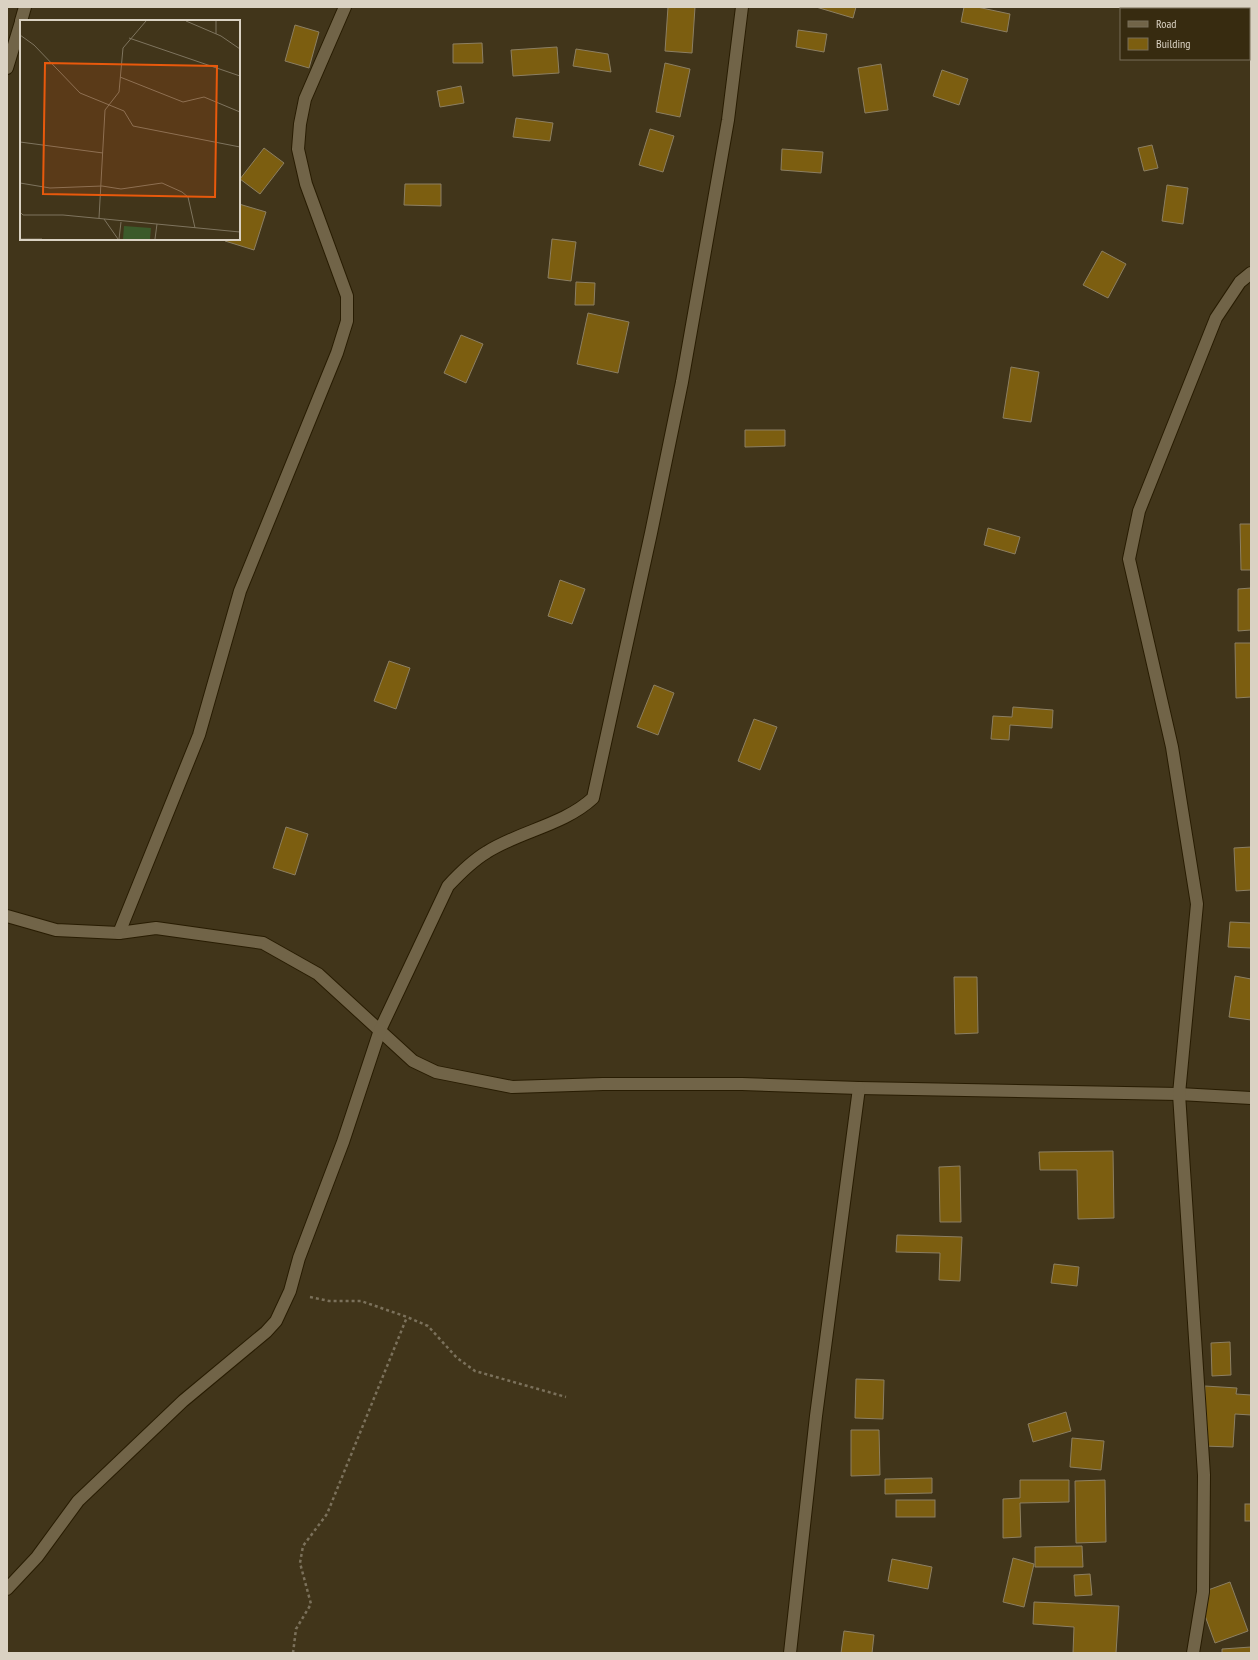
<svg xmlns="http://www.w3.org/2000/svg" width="1258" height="1660" viewBox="0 0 1258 1660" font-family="'PT Sans Narrow',sans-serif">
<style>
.building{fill:#7c5e10;stroke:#8c7f62}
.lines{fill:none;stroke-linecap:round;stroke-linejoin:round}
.street-casing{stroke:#281c02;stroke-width:14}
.path{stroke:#7b715b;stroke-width:2.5;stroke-dasharray:3 3;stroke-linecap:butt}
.street{stroke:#716448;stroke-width:12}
.inset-road{fill:none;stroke:#7e745e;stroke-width:1}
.view{fill:#e8590c;fill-opacity:0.15;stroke:#e8590c;stroke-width:2}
.inset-edge{fill:none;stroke:#dad2c3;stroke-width:2}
</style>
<rect width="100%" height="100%" fill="#41351a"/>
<!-- building -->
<g class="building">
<path d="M668 7H695L692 53 665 51Z"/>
<path d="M816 7H856L853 18Z"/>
<path d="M964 7H977L1010 14 1007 32 961 22Z"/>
<path d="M295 25 319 32 309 68 285 61Z"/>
<path d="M798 30 827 34 824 52 796 47Z"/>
<path d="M482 43 483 63H453V44Z"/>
<path d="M557 47 559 73 513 76 511 50Z"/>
<path d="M576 49 608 54 611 72 573 66Z"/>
<path d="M665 63 690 69 680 117 656 112Z"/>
<path d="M881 64 888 110 865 113 858 68Z"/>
<path d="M942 70 968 79 959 105 933 96Z"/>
<path d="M461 86 464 103 440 107 437 91Z"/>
<path d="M516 118 553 123 550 141 513 137Z"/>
<path d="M650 129 674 136 663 172 639 165Z"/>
<path d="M1152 145 1158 168 1144 171 1138 148Z"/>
<path d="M264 148 284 163 260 194 240 179Z"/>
<path d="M782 149 823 152 821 173 781 170Z"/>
<path d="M405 184H441V206L404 205Z"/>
<path d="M1167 185 1188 188 1183 224 1162 221Z"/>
<path d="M239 204 266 212 254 250 225 241 226 239H239Z"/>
<path d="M552 239 576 242 571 281 548 278Z"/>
<path d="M1102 251 1126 264 1108 298 1083 285Z"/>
<path d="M576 282 595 283 594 305H575Z"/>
<path d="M588 313 629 322 618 373 577 364Z"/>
<path d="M461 335 483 344 466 383 444 373Z"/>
<path d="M1011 367 1039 372 1031 422 1003 418Z"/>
<path d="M745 430H785V446L745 447Z"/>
<path d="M1240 524H1251V570H1241Z"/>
<path d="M988 528 1020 537 1015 554 984 545Z"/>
<path d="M560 580 585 589 572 624 548 616Z"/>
<path d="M1251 588V630L1238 631V589Z"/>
<path d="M1235 643H1251V697L1236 698Z"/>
<path d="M389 661 410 668 396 709 374 701Z"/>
<path d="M654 685 674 693 658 735 637 727Z"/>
<path d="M1013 707 1053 710 1052 728 1010 725 1009 740 991 739 993 716 1012 717Z"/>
<path d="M754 719 777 727 760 770 738 761Z"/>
<path d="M286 827 308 834 295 875 273 868Z"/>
<path d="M1251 847V890L1236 891 1234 848Z"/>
<path d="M1230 922 1251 923V948L1228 947Z"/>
<path d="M1235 976 1251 979V1020L1229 1017Z"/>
<path d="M954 977H977L978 1033 955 1034Z"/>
<path d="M1113 1151 1114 1218 1078 1219 1077 1170H1040L1039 1152Z"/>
<path d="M960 1166 961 1222H940L939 1167Z"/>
<path d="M897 1235 962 1237 960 1281 939 1280 940 1253 896 1252Z"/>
<path d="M1054 1264 1079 1267 1077 1286 1051 1283Z"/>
<path d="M1230 1342 1231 1375 1212 1376 1211 1343Z"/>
<path d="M856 1379 884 1380 883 1419 855 1418Z"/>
<path d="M1205 1386 1237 1388 1236 1394 1251 1395V1415L1235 1414 1233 1447 1203 1446Z"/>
<path d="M1066 1412 1071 1431 1033 1442 1028 1424Z"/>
<path d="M851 1430H879L880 1475 851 1476Z"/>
<path d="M1072 1438 1104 1441 1101 1470 1070 1467Z"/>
<path d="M932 1478V1493L885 1494V1479Z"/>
<path d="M1020 1480H1069V1502L1020 1503 1021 1537 1003 1538V1499L1020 1498Z"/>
<path d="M1105 1480 1106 1542 1076 1543 1075 1481Z"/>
<rect x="896" y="1500" width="39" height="17"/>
<rect x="1245" y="1504" width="6" height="17"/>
<path d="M1082 1546 1083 1567H1035V1547Z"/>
<path d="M1013 1558 1034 1564 1024 1607 1003 1602Z"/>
<path d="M892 1559 932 1567 928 1589 888 1581Z"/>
<path d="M1090 1574 1092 1595 1075 1596 1074 1575Z"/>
<path d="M1230 1582 1248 1631 1215 1643 1197 1594Z"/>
<path d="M1034 1602 1119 1606 1116 1653H1073L1074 1627 1033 1624Z"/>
<path d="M844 1631 874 1635 872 1653H841Z"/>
<path d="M1251 1647V1653H1222V1649Z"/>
</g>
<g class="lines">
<defs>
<g id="street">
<path d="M21 21 25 7"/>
<path d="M7 68 21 22"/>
<path d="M7 916 56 930 119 933 156 928 263 943 318 974 413 1061 436 1072 512 1087 603 1084H742L859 1088 1179 1094 1251 1098"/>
<path d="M119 933 199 735 240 591 337 353 347 321V296L306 184 298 149 300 124 305 99 345 7"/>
<path d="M7 1589 37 1557 78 1501 183 1401 266 1332 276 1321 290 1291 299 1258 343 1142 380 1030 448 886C460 873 472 861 487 852 520 831 564 825 593 798L651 533 682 382 728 120 742 7"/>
<path d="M790 1653 816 1416 859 1088"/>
<path d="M1193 1653 1203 1592 1204 1475 1179 1094 1197 904 1172 747 1129 559 1139 511 1216 318 1240 282 1251 273"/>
</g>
</defs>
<!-- street casing -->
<use href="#street" class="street-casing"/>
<!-- path -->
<g class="path">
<path d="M310 1297 329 1301H361L407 1317 428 1326 457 1358 475 1371 566 1397"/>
<path d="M293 1653 296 1629 311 1604 300 1563 303 1546 327 1514 407 1317"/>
</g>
<!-- street -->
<use href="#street" class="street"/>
</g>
<!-- overview -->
<g transform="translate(20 20)">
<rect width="220" height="220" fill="#41351a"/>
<path d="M104 206 131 208 130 219H103Z" fill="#3b5a2a"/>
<path class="inset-road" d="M166 1 201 16 220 29M196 14V1M0 15 14 25 60 73 104 91 113 106 220 127M109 18 220 56M100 57 163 82 184 77 220 92M0 122 83 133M0 163 30 168 82 166 101 169 142 163 162 172 168 177 175 208M0 192 3 195H43L220 212M79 198 85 90 99 72 103 28 126 1M84 199 98 219M0 219H22M99 219 101 202M135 219 137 204"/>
<path class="view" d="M25 43 197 46 195 177 23 174Z"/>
<rect width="220" height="220" class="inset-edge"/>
</g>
<!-- border -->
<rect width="1258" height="1660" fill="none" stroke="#dad2c3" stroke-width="16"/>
<!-- legend -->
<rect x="1120" y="8" width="130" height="52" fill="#372b10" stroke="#786e58"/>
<rect x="1128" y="21" width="20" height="6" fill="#716448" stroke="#786e58"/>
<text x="1156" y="28" font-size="12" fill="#dad2c3">Road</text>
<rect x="1128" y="38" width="20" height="12" fill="#7c5e10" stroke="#786e58"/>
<text x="1156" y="48" font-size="12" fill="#dad2c3">Building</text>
</svg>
